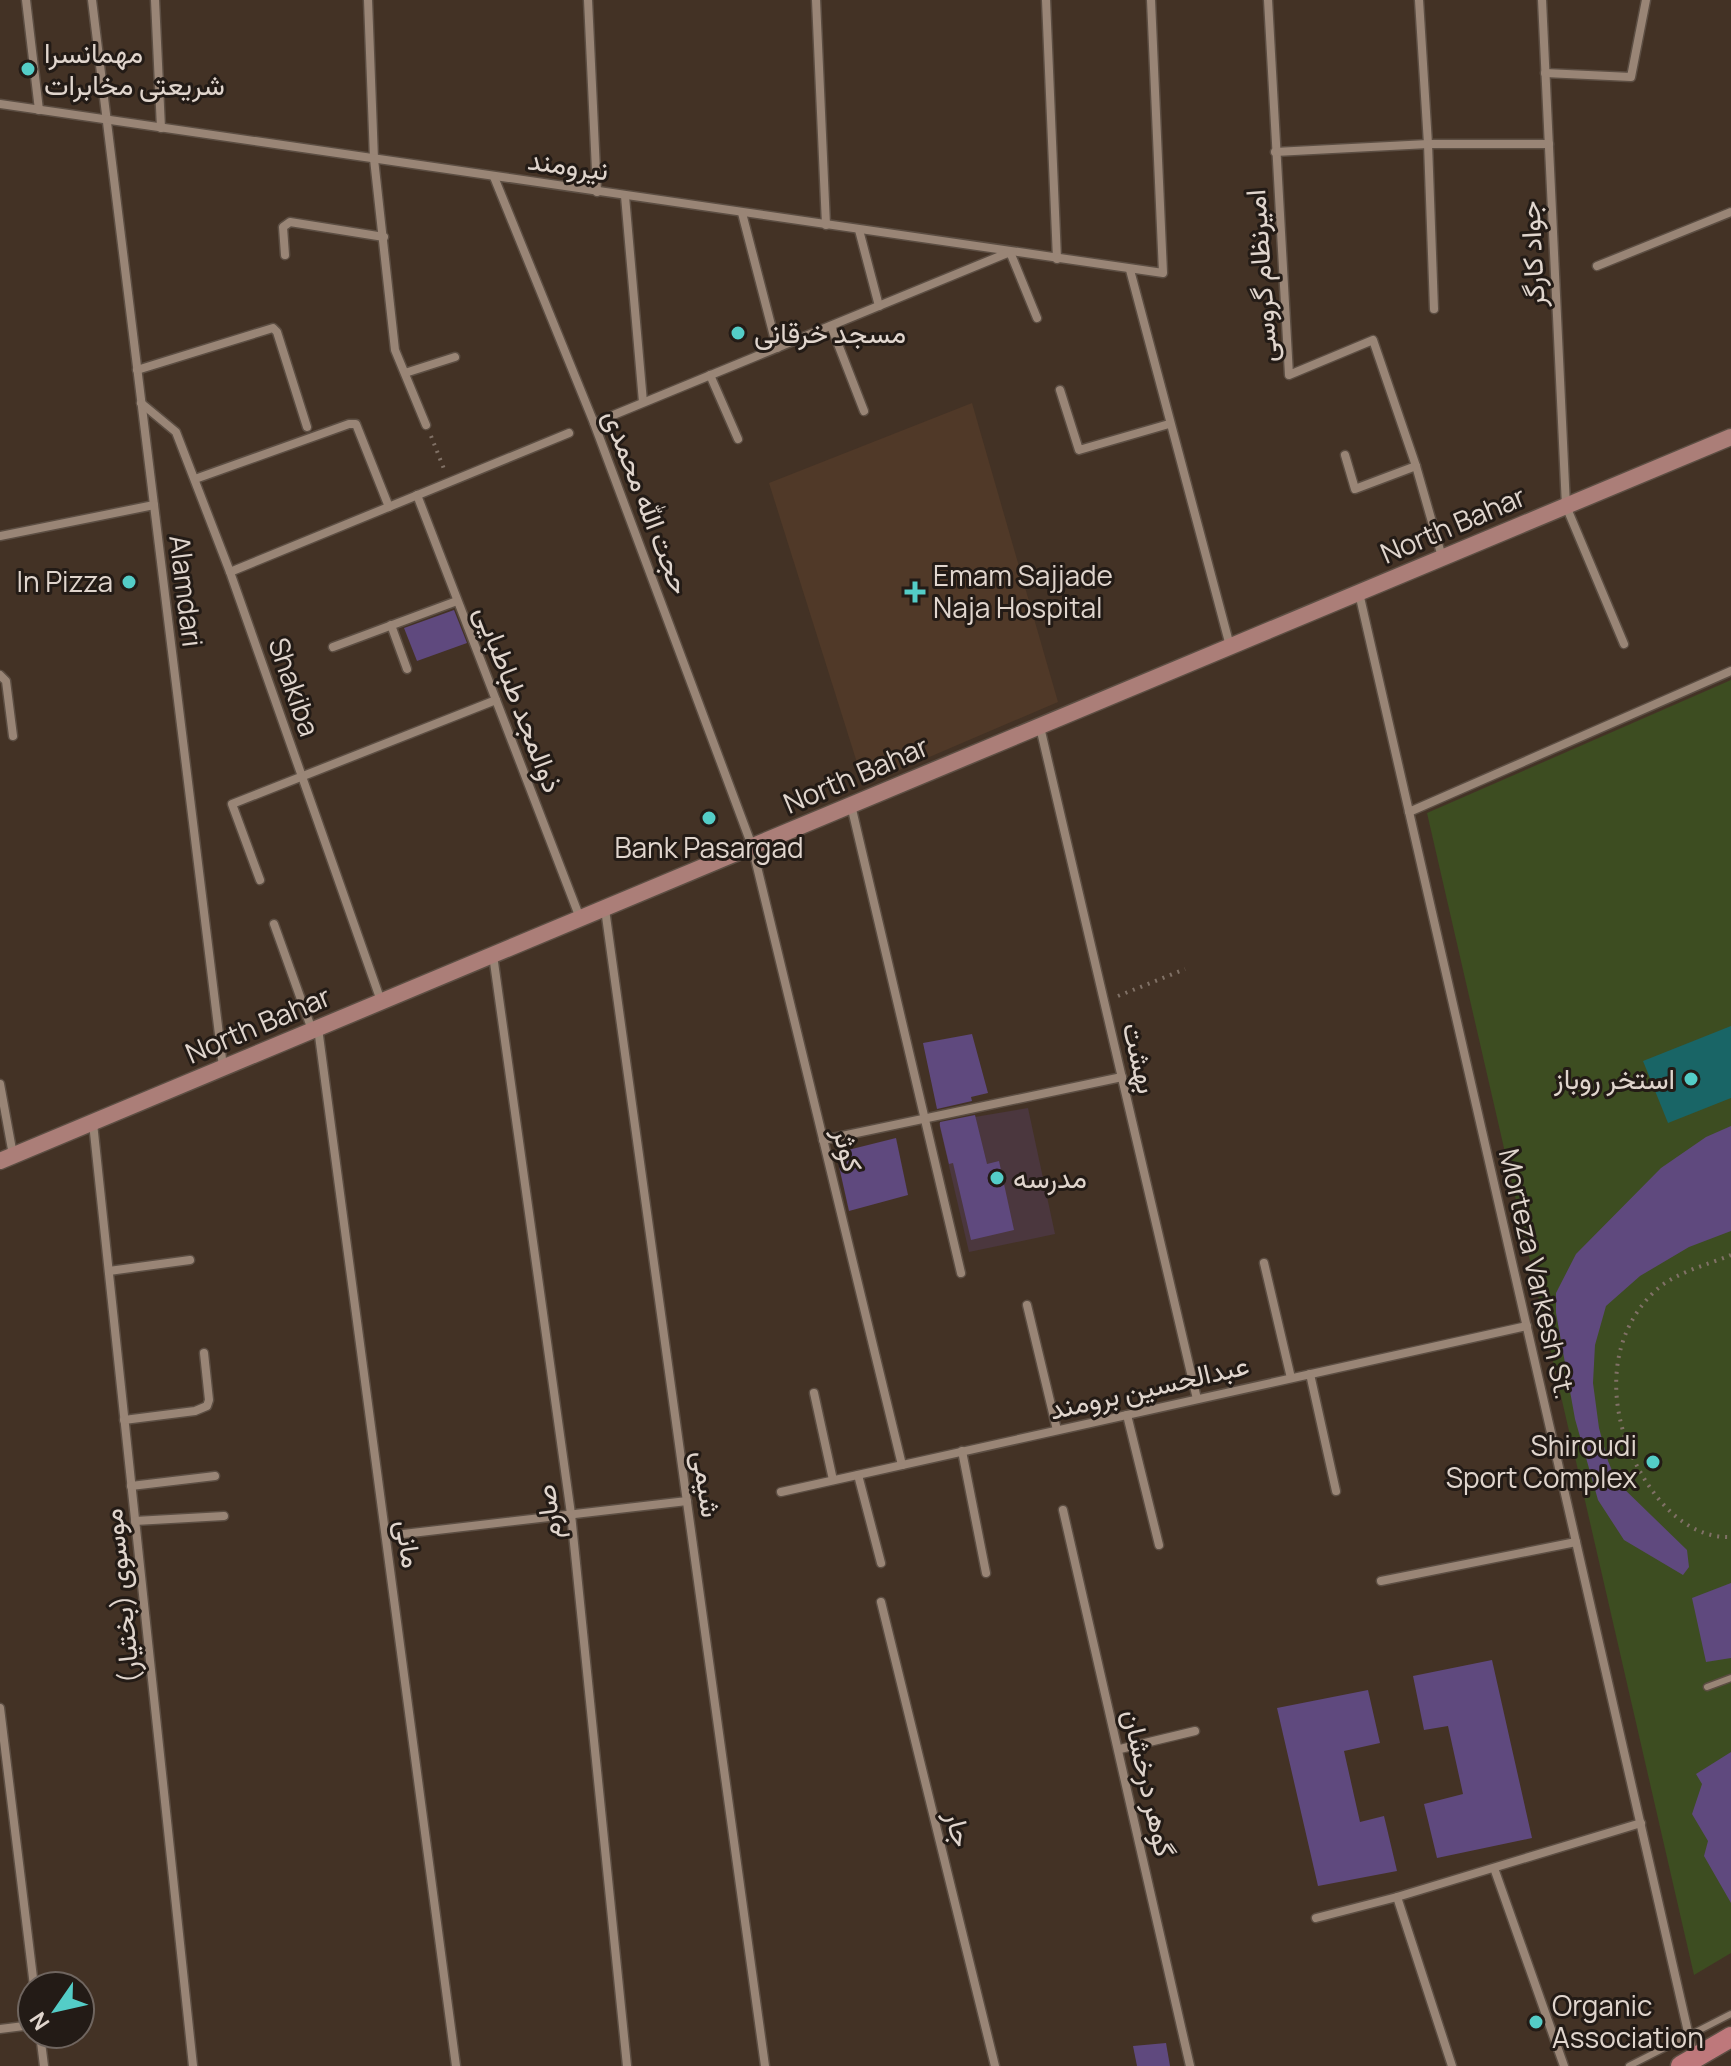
<svg xmlns="http://www.w3.org/2000/svg" width="1731" height="2066" viewBox="0 0 1731 2066" font-family="Manrope,Vazirmatn,sans-serif">
<style>
.built{fill:#503928}
.education{fill:#4b373e}
.pitch{fill:#3d4d21}
.water{fill:#196566}
.building{fill:#5f497e}
.lines{fill:none;stroke-linecap:round;stroke-linejoin:round}
.lane-casing{stroke:#5c4e43;stroke-width:9}
.street-casing{stroke:#5c4e43;stroke-width:11}
.secondary-casing{stroke:#5c4e43;stroke-width:19}
.primary-casing{stroke:#5c4e43;stroke-width:23}
.path{stroke:#807166;stroke-width:4;stroke-dasharray:2 6;stroke-linecap:butt}
.lane{stroke:#998576;stroke-width:6}
.street{stroke:#998576;stroke-width:8}
.secondary{stroke:#ab7e78;stroke-width:16}
.primary{stroke:#be787b;stroke-width:20}
.poi-dot{fill:#54cdc7;stroke:#231b16;stroke-width:3}
.labels{text-anchor:middle;stroke-width:6;stroke-linejoin:round;paint-order:stroke}
.poi-label{font-size:28px;fill:#e0d5cd;stroke:#231b16;text-anchor:start}
.street-label{font-size:28px;fill:#e0d5cd;stroke:#231b16}
</style>
<rect width="100%" height="100%" fill="#433225"/>
<!-- built -->
<path class="built" d="M972 403 1058 702 864 785 769 483Z"/>
<!-- education -->
<path class="education" d="M1028 1108 1055 1234 969 1252 939 1123Z"/>
<!-- pitch -->
<path class="pitch" d="M1731 680V1953L1694 1975 1427 813Z"/>
<!-- water -->
<path class="water" d="M1731 1026V1098L1668 1123 1643 1061Z"/>
<!-- building -->
<g class="building">
<path d="M454 610 467 643 417 661 404 628Z"/>
<path d="M972 1034 988 1093 971 1097 972 1101 937 1109 923 1043Z"/>
<path d="M975 1115 987 1164 999 1161 1014 1230 971 1240 953 1163 949 1164 940 1126V1122Z"/>
<path d="M1731 1126V1231L1689 1247 1640 1276 1606 1306 1595 1345 1593 1383 1599 1428 1608 1461 1617 1482 1687 1550 1689 1567 1683 1575 1624 1540 1598 1500 1575 1419 1556 1313V1293L1576 1254 1661 1168 1706 1137Z"/>
<path d="M896 1138 908 1195 849 1211 836 1153Z"/>
<path d="M1731 1583V1658L1706 1662 1692 1598Z"/>
<path d="M1492 1660 1532 1838 1437 1858 1424 1804 1463 1794 1448 1726 1424 1730 1413 1676Z"/>
<path d="M1368 1690 1380 1743 1344 1751 1360 1822 1384 1816 1397 1871 1318 1886 1277 1708Z"/>
<path d="M1731 1752V1903L1704 1856 1708 1841 1692 1814 1702 1784 1696 1774Z"/>
<path d="M1166 2043 1170 2066H1137L1133 2046Z"/>
</g>
<g class="lines">
<defs>
<g id="lane">
<path d="M1707 1687 1731 1678"/>
<path d="M1629 2066 1731 2014"/>
</g>
<g id="street">
<path d="M26 0 39 110"/>
<path d="M92 0 223 1067"/>
<path d="M155 0 161 128"/>
<path d="M368 0 374 159 395 350 426 425"/>
<path d="M588 0 597 192"/>
<path d="M816 0 826 225"/>
<path d="M1046 0 1057 259"/>
<path d="M1268 0 1289 375 1373 340 1416 466 1442 557"/>
<path d="M1419 0 1428 144 1434 309"/>
<path d="M1542 0 1566 506 1624 644"/>
<path d="M1545 73 1631 77 1646 0"/>
<path d="M0 104 1163 273 1151 0"/>
<path d="M1275 152 1428 144H1549"/>
<path d="M494 177 594 423 752 846 902 1465"/>
<path d="M625 196 643 402"/>
<path d="M742 213 777 348"/>
<path d="M859 230 879 306"/>
<path d="M285 255 283 227 290 222 384 237"/>
<path d="M1597 266 1731 212"/>
<path d="M1130 270 1230 646"/>
<path d="M831 326 864 411"/>
<path d="M137 370 273 328 277 332 307 427"/>
<path d="M405 373 455 357"/>
<path d="M710 375 738 439"/>
<path d="M1060 390 1079 450 1169 424"/>
<path d="M141 403 176 432 230 572 381 1001"/>
<path d="M594 423 1010 252 1037 318"/>
<path d="M1345 455 1355 489 1416 466"/>
<path d="M195 479 349 424H356L389 507"/>
<path d="M417 495 580 918"/>
<path d="M0 536 154 505"/>
<path d="M230 572 569 433"/>
<path d="M1359 593 1694 2058"/>
<path d="M391 625 407 669"/>
<path d="M333 647 457 601"/>
<path d="M0 675 6 681 13 736"/>
<path d="M1040 727 1197 1399"/>
<path d="M851 805 961 1273"/>
<path d="M1409 812 1731 671"/>
<path d="M260 880 232 804 496 700"/>
<path d="M605 909 765 2066"/>
<path d="M274 924 312 1030"/>
<path d="M493 955 571 1514 627 2066"/>
<path d="M318 1028 456 2066"/>
<path d="M0 1084 13 1155"/>
<path d="M93 1123 193 2066"/>
<path d="M823 1140 1122 1077"/>
<path d="M1264 1263 1291 1378"/>
<path d="M109 1271 190 1260"/>
<path d="M1027 1305 1057 1430"/>
<path d="M1310 1374 1336 1491"/>
<path d="M814 1393 833 1480"/>
<path d="M1127 1415 1159 1545"/>
<path d="M124 1420 195 1411 207 1406 209 1400 204 1353"/>
<path d="M962 1451 986 1573"/>
<path d="M858 1475 881 1563"/>
<path d="M131 1486 215 1476"/>
<path d="M781 1492 1527 1326"/>
<path d="M1063 1510 1190 2066"/>
<path d="M135 1521 224 1516"/>
<path d="M386 1536 687 1501"/>
<path d="M1381 1581 1576 1542"/>
<path d="M881 1602 995 2066"/>
<path d="M0 1708 34 1986"/>
<path d="M1120 1749 1195 1731"/>
<path d="M1494 1868 1564 2066"/>
<path d="M1397 1897 1452 2066"/>
<path d="M1316 1918 1397 1897 1641 1823"/>
<path d="M0 2029 32 2025"/>
<path d="M40 2034 44 2066"/>
</g>
<path id="secondary" d="M0 1161 1731 437"/>
<path id="primary" d="M1681 2066 1731 2037"/>
</defs>
<!-- lane casing -->
<use href="#lane" class="lane-casing"/>
<!-- street casing -->
<use href="#street" class="street-casing"/>
<!-- secondary casing -->
<use href="#secondary" class="secondary-casing"/>
<!-- primary casing -->
<use href="#primary" class="primary-casing"/>
<!-- path -->
<g class="path">
<path d="M431 436 444 469"/>
<path d="M1118 996 1185 969"/>
<path d="M1731 1255C1707 1265 1673 1273 1654 1292 1594 1350 1612 1445 1662 1503 1680 1523 1703 1538 1731 1537"/>
</g>
<!-- lane -->
<use href="#lane" class="lane"/>
<!-- street -->
<use href="#street" class="street"/>
<!-- secondary -->
<use href="#secondary" class="secondary"/>
<!-- primary -->
<use href="#primary" class="primary"/>
</g>
<!-- markers -->
<g class="poi-dot">
<circle cx="28" cy="69" r="8"/>
<circle cx="738" cy="333" r="8"/>
<circle cx="129" cy="582" r="8"/>
<path d="M911 580h8v8h8v8h-8v8h-8v-8h-8v-8h8z"/>
<circle cx="709" cy="818" r="8"/>
<circle cx="1691" cy="1079" r="8"/>
<circle cx="997" cy="1178" r="8"/>
<circle cx="1653" cy="1462" r="8"/>
<circle cx="1536" cy="2022" r="8"/>
</g>
<g class="labels">
<!-- poi labels -->
<g class="poi-label">
<text x="44" y="63">مهمانسرا<tspan x="44" dy="32">شریعتی مخابرات</tspan></text>
<text x="754" y="343">مسجد خرقانی</text>
<text x="933" y="586">Emam Sajjade<tspan x="933" dy="32">Naja Hospital</tspan></text>
<text x="113" y="592" text-anchor="end">In Pizza</text>
<text x="709" y="858" text-anchor="middle">Bank Pasargad</text>
<text x="1675" y="1089" text-anchor="end">استخر روباز</text>
<text x="1013" y="1188">مدرسه</text>
<text x="1637" y="1456" text-anchor="end">Shiroudi<tspan x="1637" dy="32">Sport Complex</tspan></text>
<text x="1552" y="2016">Organic<tspan x="1552" dy="32">Association</tspan></text>
</g>
<!-- street labels -->
<g class="street-label">
<text transform="translate(568 165) rotate(8)" y="10">نیرومند</text>
<text transform="translate(1532 254) rotate(-93)" y="10">جواد کارگر</text>
<text transform="translate(1261 276) rotate(-94)" y="10">امیرنظام گروسی</text>
<text transform="translate(647 502) rotate(69)" y="10">حجت الله محمدی</text>
<text transform="translate(1453 525) rotate(-23)" y="10">North Bahar</text>
<text transform="translate(186 591) rotate(83)" y="10">Alamdari</text>
<text transform="translate(294 687) rotate(71)" y="10">Shakiba</text>
<text transform="translate(519 699) rotate(69)" y="10">ذوالمجد طباطبایی</text>
<text transform="translate(856 775) rotate(-23)" y="10">North Bahar</text>
<text transform="translate(258 1025) rotate(-23)" y="10">North Bahar</text>
<text transform="translate(1140 1058) rotate(77)" y="10">بهشت</text>
<text transform="translate(848 1150) rotate(76)" y="10">کوثر</text>
<text transform="translate(1537 1274) rotate(77)" y="10">Morteza Varkesh St.</text>
<text transform="translate(1149 1387) rotate(-13)" y="10">عبدالحسین برومند</text>
<text transform="translate(707 1484) rotate(82)" y="10">شیمی</text>
<text transform="translate(548 1512) rotate(-97)" y="10">صارم</text>
<text transform="translate(409 1544) rotate(82)" y="10">مانی</text>
<text transform="translate(121 1596) rotate(-96)" y="10">موسوی (بختیار)</text>
<text transform="translate(1149 1783) rotate(77)" y="10">گوهر درخشان</text>
<text transform="translate(959 1829) rotate(76)" y="10">جار</text>
</g>
</g>
<!-- north arrow -->
<g transform="translate(56 2010) rotate(236)"><circle r="38" fill="#231b16" stroke="#6f655f" stroke-width="2"/>
<path d="M0-6L14 30L0 20L-14 30Z" fill="#54cdc7"/>
<text y="-12" font-size="22" font-weight="bold" text-anchor="middle" fill="#e0d5cd">N</text>
</g>
</svg>
